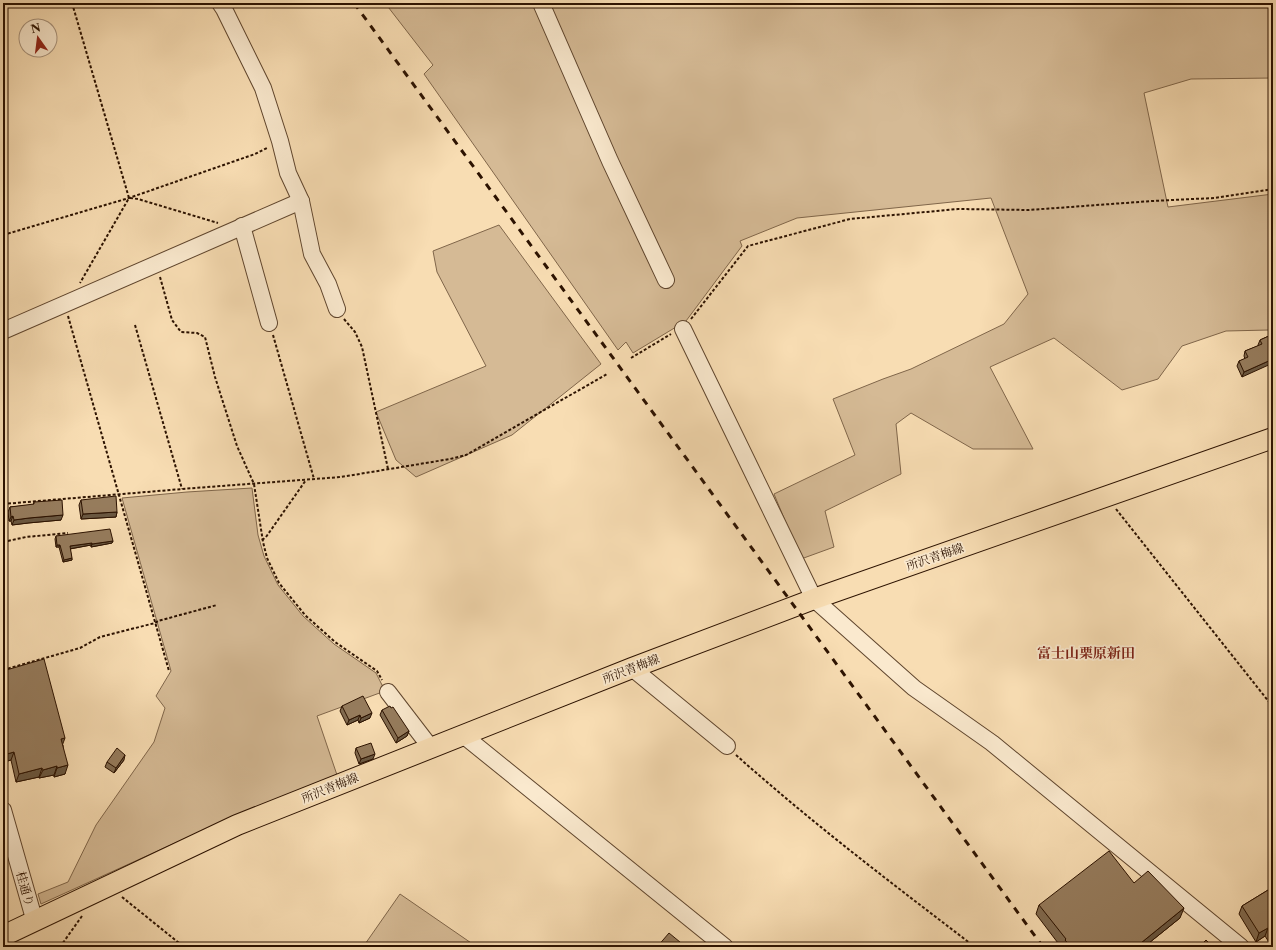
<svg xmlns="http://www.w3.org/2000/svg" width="1276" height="950" viewBox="0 0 1276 950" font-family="'Libre Caslon Text','Noto Serif JP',serif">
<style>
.green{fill:#d5ba95;stroke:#80664a}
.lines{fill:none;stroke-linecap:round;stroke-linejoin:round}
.minor-casing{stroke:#5f452d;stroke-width:18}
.major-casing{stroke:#2c1200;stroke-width:22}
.path{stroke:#2c1200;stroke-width:2;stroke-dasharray:3 2;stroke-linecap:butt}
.minor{stroke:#fae9ce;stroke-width:16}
.major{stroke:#f8ddb3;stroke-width:20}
.rail{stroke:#2c1200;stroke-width:3;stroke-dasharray:7 7;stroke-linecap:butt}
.wall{fill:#816b50;stroke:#2c1200}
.shaded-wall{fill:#695741;stroke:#2c1200}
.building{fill:#967c5d;stroke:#2c1200}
.labels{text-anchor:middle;stroke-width:3.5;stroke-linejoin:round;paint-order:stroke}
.street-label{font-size:12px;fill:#2c1200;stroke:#fae9ce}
.quarter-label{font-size:14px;font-weight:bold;fill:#7a1f14;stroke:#fae9ce}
</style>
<rect width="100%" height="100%" fill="#f8ddb3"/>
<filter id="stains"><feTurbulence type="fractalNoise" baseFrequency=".005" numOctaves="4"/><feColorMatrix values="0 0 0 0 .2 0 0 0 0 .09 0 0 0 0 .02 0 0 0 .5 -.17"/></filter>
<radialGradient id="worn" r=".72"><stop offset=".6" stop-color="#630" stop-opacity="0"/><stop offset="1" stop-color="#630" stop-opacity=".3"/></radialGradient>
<!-- green -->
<g class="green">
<path d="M385 3H1273V78L1191 79 1144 93 1168 207 1273 194V329L1269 330 1226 331 1182 346 1158 379 1122 390 1054 338 990 367 1033 449H973L911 413 896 424 901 474 825 511 834 547 801 559 774 494 855 455 833 399 883 379 911 369 1004 324 1028 294 991 198 797 218 740 241 742 246 686 321 633 353 626 342 618 350 424 74 433 65Z"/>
<path d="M499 225 601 364 512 435 416 477 396 460 376 412 486 366 437 272 433 251Z"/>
<path d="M252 488 258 535 264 556 278 585 303 616 334 644 376 673 385 691 317 716 337 775 219 823 41 904 38 894 68 882 96 825 154 742 165 708 156 696 171 671 122 498 187 492Z"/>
<path d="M400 894 477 947H363Z"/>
</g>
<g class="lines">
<defs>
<g id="minor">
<path d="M220 3 224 9 263 88 280 141 288 173 301 201 312 254 328 284 337 309"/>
<path d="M541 3 610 161 666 280"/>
<path d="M242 226 269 323"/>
<path d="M683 329 814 599 914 688 992 743 1241 947"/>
<path d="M3 331 301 201"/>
<path d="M632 668 727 746"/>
<path d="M388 692 431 748"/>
<path d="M463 735 725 947"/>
<path d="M3 810 35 922"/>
</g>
<path id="major" d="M3 936 237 825 632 668 814 599 1273 438"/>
</defs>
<!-- minor casing -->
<use href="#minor" class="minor-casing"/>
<!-- major casing -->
<use href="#major" class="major-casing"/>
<!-- path -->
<g class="path">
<path d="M72 3 129 198 80 283"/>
<path d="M130 198 138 199 218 223"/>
<path d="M3 235 129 198 255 154 267 148"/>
<path d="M160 277 172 320 181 332 197 333 205 337 215 377 237 446 254 484 263 542 267 558 279 583 305 615 335 642 377 671 382 680"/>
<path d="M68 316 169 671"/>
<path d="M344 319 355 332 362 347 388 469"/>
<path d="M691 319 748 246 850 219 958 209 1029 210 1152 201 1214 198 1273 189"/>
<path d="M135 325 182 489"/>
<path d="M273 335 314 479"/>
<path d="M631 358 671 334"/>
<path d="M3 504 182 489 341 477 450 459 466 455 607 374"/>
<path d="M1116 509 1273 707"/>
<path d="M262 540 266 537 306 480"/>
<path d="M3 542 26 537 68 533"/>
<path d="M3 670 80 648 100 637 155 623 158 621 217 605"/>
<path d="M736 755C812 823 894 885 975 947"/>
<path d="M122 897 184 947"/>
<path d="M60 947 82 916"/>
</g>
<!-- minor -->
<use href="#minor" class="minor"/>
<!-- major -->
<use href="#major" class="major"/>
<!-- rail -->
<path class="rail" d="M354 3 1043 947"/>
</g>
<!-- wall -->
<g class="wall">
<path d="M1271 335 1242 377 1237 366 1239 361 1245 359 1244 356 1245 351 1258 346V345L1260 340Z"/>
<path d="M81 500 117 512 116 517 81 519 79 505Z"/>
<path d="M34 502 61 520 28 523 12 525 11 521H9L8 512 10 507 33 505Z"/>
<path d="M56 536 113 541 112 543 91 547V545L70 549 72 560 63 562 59 547H56L55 539Z"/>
<path d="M3 671 63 745 65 774 54 777V775L39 778V777L16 782 11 760 4 762 3 759Z"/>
<path d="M342 706 370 718 359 723 358 720 347 725 340 711Z"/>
<path d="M382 710 409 731 407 736 396 743 380 715Z"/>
<path d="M356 748 373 759 359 764 355 753Z"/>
<path d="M124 760 114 773 105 767 107 762Z"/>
<path d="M1134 883 1180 918 1144 947H1061L1036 914 1039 905Z"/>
<path d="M1273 887V947H1272L1265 936 1256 942 1239 914 1242 906Z"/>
</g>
<!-- shaded-wall -->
<g class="shaded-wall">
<path d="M1273 359V363L1242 377 1244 372Z"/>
<path d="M117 512 116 517 81 519 83 514Z"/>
<path d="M63 515 61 520 28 523 12 525 14 520 29 518Z"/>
<path d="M13 516 11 521H9L11 517Z"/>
<path d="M113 541 112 543 91 547 92 544Z"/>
<path d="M92 543 91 545 69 549 70 546Z"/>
<path d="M57 545H60L59 547H56Z"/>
<path d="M72 558V560L63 562 64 560Z"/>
<path d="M372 713 370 718 359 723 361 718Z"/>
<path d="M360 715 358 720 347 725 349 720Z"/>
<path d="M409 731 407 736 396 743 398 738Z"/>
<path d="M65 738 62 746 61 739Z"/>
<path d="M14 752 11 760 4 762 7 754Z"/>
<path d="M375 754 373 759 359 764 361 759Z"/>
<path d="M125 755 124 760 114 773 116 768Z"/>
<path d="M68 765 65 774 54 777 57 768Z"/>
<path d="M57 766 54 775 39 778 43 770Z"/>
<path d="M42 768 39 777 16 782 19 774Z"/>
<path d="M1184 908 1180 918 1144 947H1136Z"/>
<path d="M1268 928 1265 936 1256 942 1259 933Z"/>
</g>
<!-- building -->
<g class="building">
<path d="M1271 335 1272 337H1273V359L1244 372 1239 361 1248 357 1245 351 1262 344 1260 340Z"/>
<path d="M116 496 117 512 83 514 81 500Z"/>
<path d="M62 500 63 515 29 518 14 520 13 516 11 517 10 507 34 504V502Z"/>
<path d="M110 529 113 541 92 544V543L70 546 72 558 64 560 60 545H57L56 536Z"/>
<path d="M44 659 65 738 61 739 68 765 57 768V766L43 770 42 768 19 774 14 752 7 754 3 739V671Z"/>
<path d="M363 696 372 713 361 718 360 715 349 720 342 706Z"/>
<path d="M390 706 391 708 393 707 409 731 398 738 382 710Z"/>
<path d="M371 743 375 754 361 759 356 748Z"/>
<path d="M117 748 125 755 116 768 107 762Z"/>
<path d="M1109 851 1134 883 1148 871 1184 908 1136 947H1071L1065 940 1066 939 1039 905Z"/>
<path d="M1273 887V936L1268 928 1259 933 1242 906Z"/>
<path d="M669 933 686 947H657Z"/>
<path d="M1206 940 1213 947H1199Z"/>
</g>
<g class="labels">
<!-- street labels -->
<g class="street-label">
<text transform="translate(935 557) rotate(-19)" y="4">所沢青梅線</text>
<text transform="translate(631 669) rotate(-21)" y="4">所沢青梅線</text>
<text transform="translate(330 788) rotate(-22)" y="4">所沢青梅線</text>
<text transform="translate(25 889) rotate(74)" y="4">桂通り</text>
</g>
<!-- quarter labels -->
<g class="quarter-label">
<text x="1086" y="658">富士山栗原新田</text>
</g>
</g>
<!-- margin -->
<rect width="1276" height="950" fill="none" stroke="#f8ddb3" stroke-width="16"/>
<rect x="4" y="4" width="1268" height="942" fill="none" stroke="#2c1200" stroke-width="2"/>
<rect x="8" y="8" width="1260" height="934" fill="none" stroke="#2c1200"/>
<!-- north arrow -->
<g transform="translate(38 38) rotate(346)"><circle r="19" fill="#fae9ce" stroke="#a8937c"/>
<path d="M0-3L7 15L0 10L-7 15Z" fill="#8f2418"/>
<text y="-6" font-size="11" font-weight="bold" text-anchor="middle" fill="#2c1200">N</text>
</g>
<rect width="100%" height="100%" filter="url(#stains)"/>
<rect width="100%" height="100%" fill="url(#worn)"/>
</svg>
